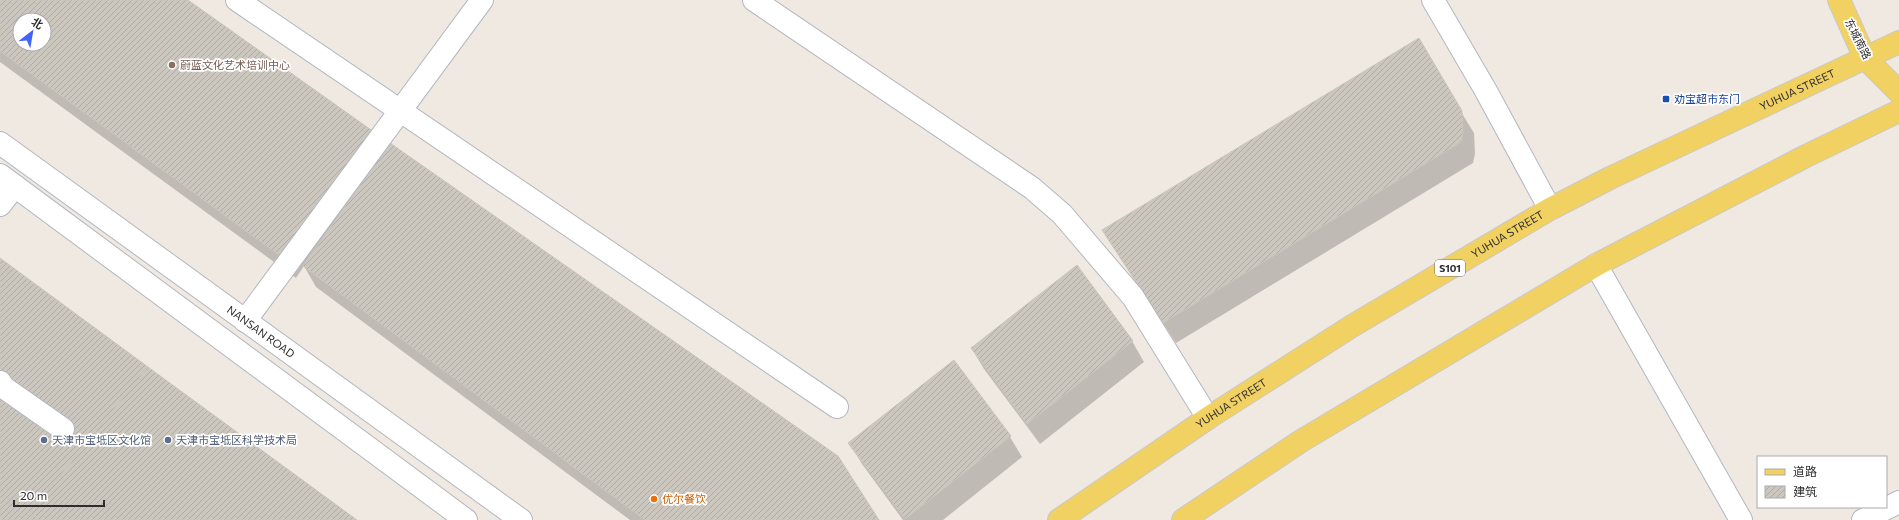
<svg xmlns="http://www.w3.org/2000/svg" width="1899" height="520" viewBox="0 0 1899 520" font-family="Commissioner,'Noto Sans SC',sans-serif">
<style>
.shadow{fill:#0003;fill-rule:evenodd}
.building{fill:url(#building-hatch);stroke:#cbc5ba;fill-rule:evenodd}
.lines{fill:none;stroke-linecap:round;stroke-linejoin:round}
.minor-casing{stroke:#b4b7c1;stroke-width:24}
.major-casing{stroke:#c9c9c9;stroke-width:24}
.minor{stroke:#fff;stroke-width:22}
.major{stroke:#f2d163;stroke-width:22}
.education-dot{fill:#8d6e63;stroke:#fff;stroke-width:1.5}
.transit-dot{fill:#1a4fb4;stroke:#fff;stroke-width:1.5}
.service-dot{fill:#5c6f8a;stroke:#fff;stroke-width:1.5}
.food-dot{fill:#e8710a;stroke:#fff;stroke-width:1.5}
.labels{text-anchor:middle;stroke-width:3.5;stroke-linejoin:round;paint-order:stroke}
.shield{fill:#fff;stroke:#6d6d6d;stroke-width:1}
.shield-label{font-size:10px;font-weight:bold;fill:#2e2e2e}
.street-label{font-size:11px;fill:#2e2e2e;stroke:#fff}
.education-label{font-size:11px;fill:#785e54;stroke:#fff;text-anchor:start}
.transit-label{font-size:11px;fill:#164399;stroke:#fff;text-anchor:start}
.service-label{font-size:11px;fill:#4e5e75;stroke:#fff;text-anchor:start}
.food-label{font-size:11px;fill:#c56008;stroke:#fff;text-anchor:start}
</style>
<defs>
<pattern id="building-hatch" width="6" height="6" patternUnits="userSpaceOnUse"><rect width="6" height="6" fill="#cbc7bf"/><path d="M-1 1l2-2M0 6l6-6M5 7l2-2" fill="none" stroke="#afaba4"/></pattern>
</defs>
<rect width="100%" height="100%" fill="#efe9e1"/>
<!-- shadow -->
<g class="shadow">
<path d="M0 0H186L373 133 385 153 878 520H630L316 287 304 266 296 278 0 62ZM20 20H44V44H20Z"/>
<path d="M1461 112 1474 133 1475 154 1473 163 1176 343 1103 230Z"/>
<path d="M0 260 355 520H0Z"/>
<path d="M1132 341 1144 362 1040 444 984 369 972 349Z"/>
<path d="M1010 437 1022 457 943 520H903L862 464 850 444Z"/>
</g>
<!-- building -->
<g class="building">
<path d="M0 0H188L374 132 283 258 0 51ZM20 20H44V44H20Z"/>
<path d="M1419 38 1462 111 1463 133 1461 142 1163 323 1102 230Z"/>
<path d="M390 143 838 456 879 520H645L303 266Z"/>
<path d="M0 258 148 367 24 520H0Z"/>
<path d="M1077 265 1133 341 1027 424 971 348Z"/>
<path d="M954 360 1011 436 905 519 848 443Z"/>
<path d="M148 367 357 520H40L30 513Z"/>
<path d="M30 513 40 520H24Z"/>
</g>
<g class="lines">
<defs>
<g id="minor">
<path d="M237 0 837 407"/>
<path d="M754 0 1032 188 1062 214 1133 297 1208 418"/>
<path d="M1433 0 1486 91 1550 209"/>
<path id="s1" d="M0 143 521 520"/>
<path d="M0 175 466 520"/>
<path d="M0 205 15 186"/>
<path d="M1596 265 1741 520"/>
<path d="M245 321 482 0"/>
<path d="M0 382 3 387 63 429"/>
<path d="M1863 520 1899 502"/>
</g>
<g id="major">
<path d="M1839 0 1865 58 1899 92"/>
<path id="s2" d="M1059 520 1208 418 1352 326 1550 209 1610 178 1899 42"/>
<path d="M1183 520 1301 441 1596 265 1806 156 1899 111"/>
</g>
</defs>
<!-- minor casing -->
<use href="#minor" class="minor-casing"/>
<!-- major casing -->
<use href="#major" class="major-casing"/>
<!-- minor -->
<use href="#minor" class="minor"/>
<!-- major -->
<use href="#major" class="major"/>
</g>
<!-- markers -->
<circle class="education-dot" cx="172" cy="65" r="4"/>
<rect class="transit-dot" x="1662" y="95" width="8" height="8" rx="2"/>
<g class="service-dot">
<circle cx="44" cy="440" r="4"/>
<circle cx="168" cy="440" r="4"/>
</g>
<circle class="food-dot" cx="654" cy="499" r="4"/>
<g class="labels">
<!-- shield labels -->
<rect class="shield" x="1435" y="260" width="30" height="16" rx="3"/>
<g class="shield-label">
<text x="1450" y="272">S101</text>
</g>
<!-- street labels -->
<g class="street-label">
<text transform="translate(1858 39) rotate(63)" y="4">东城南路</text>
<text dy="4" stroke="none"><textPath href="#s2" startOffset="856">YUHUA STREET</textPath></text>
<text dy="4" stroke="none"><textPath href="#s2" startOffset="532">YUHUA STREET</textPath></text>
<text dy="4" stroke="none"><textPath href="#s1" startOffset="322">NANSAN ROAD</textPath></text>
<text dy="4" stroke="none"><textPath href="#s2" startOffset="208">YUHUA STREET</textPath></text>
</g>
<!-- education labels -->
<g class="education-label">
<text x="180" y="69">蔚蓝文化艺术培训中心</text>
</g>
<!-- transit labels -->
<g class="transit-label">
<text x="1674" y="103">劝宝超市东门</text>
</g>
<!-- service labels -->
<g class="service-label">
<text x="52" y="444">天津市宝坻区文化馆</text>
<text x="176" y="444">天津市宝坻区科学技术局</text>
</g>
<!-- food labels -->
<g class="food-label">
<text x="662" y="503">优尔餐饮</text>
</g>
</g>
<!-- legend -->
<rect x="1757" y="456" width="130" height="52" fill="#ffffff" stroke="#ababab"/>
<rect x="1765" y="469" width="20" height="6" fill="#f2d163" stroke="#ababab"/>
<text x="1793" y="476" font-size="12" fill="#2e2e2e">道路</text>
<rect x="1765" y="486" width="20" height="12" fill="url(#building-hatch)" stroke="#ababab"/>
<text x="1793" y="496" font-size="12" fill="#2e2e2e">建筑</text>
<!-- north arrow -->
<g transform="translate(32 32) rotate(31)"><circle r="19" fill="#ffffff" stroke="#ababab"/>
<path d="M0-3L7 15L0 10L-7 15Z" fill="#4264fb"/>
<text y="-6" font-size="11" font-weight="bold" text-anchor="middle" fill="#2e2e2e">北</text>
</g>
<!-- scale -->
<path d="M14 500v6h90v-6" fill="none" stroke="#2e2e2e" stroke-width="2"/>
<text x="20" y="500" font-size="12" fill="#2e2e2e" stroke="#ffffff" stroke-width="3" paint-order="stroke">20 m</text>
</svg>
